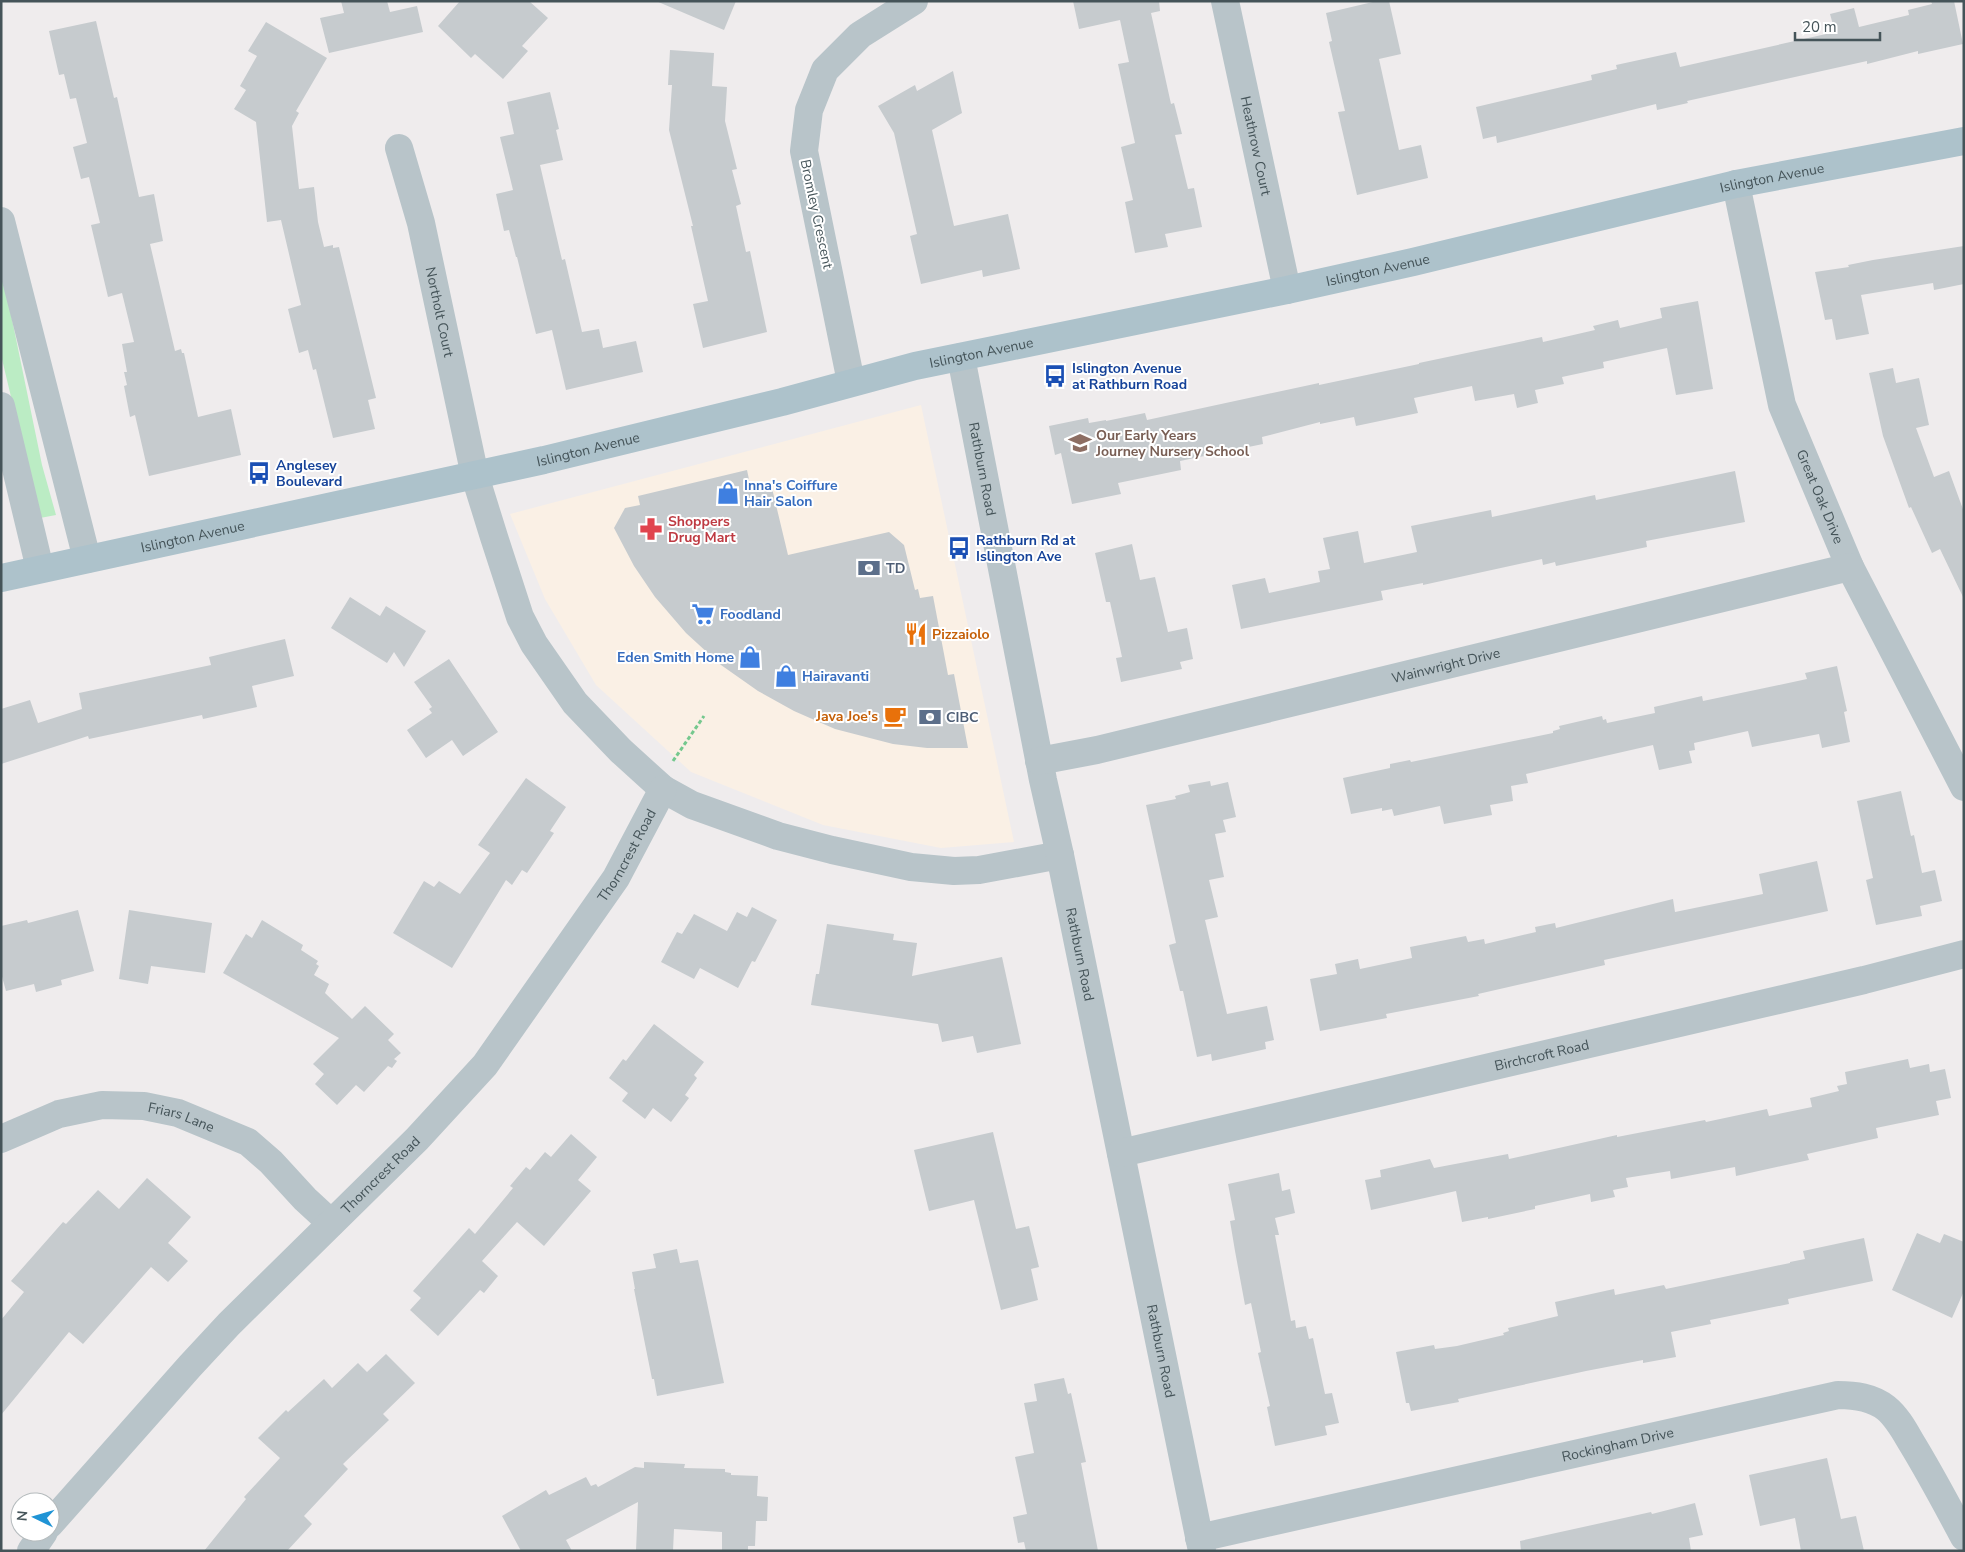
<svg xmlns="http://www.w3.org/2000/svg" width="1965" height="1552" viewBox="0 0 1965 1552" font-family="'Nunito Sans',sans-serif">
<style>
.commercial{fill:#faf0e5}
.green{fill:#bbecc4}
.building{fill:#c6cbce}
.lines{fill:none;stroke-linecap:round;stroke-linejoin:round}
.path{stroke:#75c88e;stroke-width:3;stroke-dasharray:4 2.5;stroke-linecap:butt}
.minor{stroke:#b8c4c9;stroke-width:28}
.major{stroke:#adc2cb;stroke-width:28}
.labels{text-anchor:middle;stroke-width:4;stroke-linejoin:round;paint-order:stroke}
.street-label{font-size:14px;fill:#455459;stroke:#fff}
.transit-label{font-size:14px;font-weight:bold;fill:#164399;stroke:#fff;text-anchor:start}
.education-label{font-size:14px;font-weight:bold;fill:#785e54;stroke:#fff;text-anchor:start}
.shop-label{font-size:14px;font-weight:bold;fill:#366cbe;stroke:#fff;text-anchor:start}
.health-label{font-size:14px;font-weight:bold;fill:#be3a42;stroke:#fff;text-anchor:start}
.service-label{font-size:14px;font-weight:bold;fill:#4e5e75;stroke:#fff;text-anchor:start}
.food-label{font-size:14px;font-weight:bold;fill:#c56008;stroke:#fff;text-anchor:start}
</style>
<rect width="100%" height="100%" fill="#efeced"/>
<!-- commercial -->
<path class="commercial" d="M921 405 1014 842 941 848 823 825 691 772 596 685 545 599 510 514Z"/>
<!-- green -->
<path class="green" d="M1 266 42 465 56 515 40 518 1 355Z"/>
<!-- building -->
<g class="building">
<path d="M341 1H387L390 12 417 6 423 32 329 53 320 18 344 13Z"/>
<path d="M460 1H529L548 18 522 46 528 51 503 79 475 54 471 58 438 26Z"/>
<path d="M656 1H736L724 30Z"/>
<path d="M1073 1H1159L1160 11 1151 13 1171 104 1174 103 1182 134 1175 135 1188 189 1194 188 1202 227 1165 234 1168 247 1135 253 1125 202 1133 200 1121 147 1135 143 1118 64 1129 62 1120 20 1079 29Z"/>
<path d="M1377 1H1389L1401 54 1379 59 1399 150 1421 145 1428 178 1357 195 1338 112 1345 111 1329 42 1332 41 1326 13Z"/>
<path d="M1931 1H1954L1963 44 1918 54V51L1867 64V61L1687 101 1688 103 1657 110 1656 104 1497 143 1496 136 1483 139 1476 107 1592 80 1591 75 1617 69 1616 65 1676 52 1680 67 1835 32 1830 14 1854 8 1859 27 1909 15 1908 10 1932 4Z"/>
<path d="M96 21 114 98 117 97 139 197 154 194 163 241 150 244 175 351 181 349 182 353H184L198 417 231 409 241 455 149 476 135 415 130 417 124 386 127 385 124 372H127L122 344 134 342 122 293 108 297 91 225 100 223 89 177 81 179 73 147 87 143 76 98 70 99 64 74 59 75 49 31Z"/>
<path d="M266 22 327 58 296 111 299 113 292 126 299 189 314 187 318 222 324 247 333 245V248L339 247 376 398 368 400 375 429 333 438 316 369 313 370 308 350 299 353 288 309 301 305 281 220 267 222 256 122 234 109 246 90 240 86 257 56 248 51Z"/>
<path d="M670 50 714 53 712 86 727 87 725 121 737 169 732 170 741 204 736 206 746 252 750 251 767 332 703 348 693 304 708 301 691 226H693L669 130 672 85H668Z"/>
<path d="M953 71 962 113 932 130 954 226 1008 214 1020 269 983 277 982 270 921 284 910 236 917 234 894 133 878 106 915 85 917 91Z"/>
<path d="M550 92 559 129 556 130 563 160 540 165 562 260 565 259 582 332 599 329 603 348 636 341 643 372 566 390 552 330 536 334 517 257H516L509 230 504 231 496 194 513 190 500 137 514 134 507 102Z"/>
<path d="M1964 246V284L1934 290 1933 283 1861 295 1869 334 1836 340 1832 319 1825 320 1815 272 1849 267 1848 265 1873 260Z"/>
<path d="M1698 301 1713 389 1676 395 1667 348 1603 362 1604 368 1562 377 1564 384 1535 390 1538 403 1517 408 1514 394 1475 401 1472 386 1414 398 1418 413 1356 426 1354 417 1320 424V422L1262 437 1263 444 1180 461 1181 470 1118 483 1121 494 1072 504 1061 453 1055 455 1049 426 1088 418 1089 423 1106 420V421L1145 413 1147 420 1319 383V385L1419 364V363L1542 337 1543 342 1595 330 1593 326 1618 320 1620 328 1662 318 1660 308Z"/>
<path d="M1893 368 1896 383 1919 378 1929 425 1916 428 1934 477 1949 471 1964 512V599L1940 549 1932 553 1911 507 1909 508 1883 436 1869 373Z"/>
<path d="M747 470 751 489 771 484 788 555 889 532 904 545 915 590 918 589 920 598 933 596 948 675 954 674 968 748H927L893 744 835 729 794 711 758 691 721 665 686 633 655 597 634 566 614 528 625 508 640 505 638 496Z"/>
<path d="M1735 471 1745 522 1646 541 1647 547 1556 566 1555 562 1543 565 1542 559 1423 585V583L1381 591 1383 600 1241 629 1232 585 1265 578 1269 593 1320 582 1318 571 1330 569 1323 538 1358 531 1364 563 1417 552 1411 526 1491 510 1492 517 1595 495 1596 500Z"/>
<path d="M1132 544 1140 580 1155 577 1168 632 1187 628 1193 659 1180 662 1182 669 1121 682 1116 658 1122 657 1110 602H1106L1095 553Z"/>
<path d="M350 597 380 616 386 606 426 631 404 667 394 652 387 663 331 628Z"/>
<path d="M285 639 294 676 252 686 257 707 203 719 202 715 89 739 88 736 1 764V709L30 700 38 723 82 709 79 693 211 665 209 657Z"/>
<path d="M449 659 498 732 463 756 452 740 426 758 407 730 432 713 429 709 432 707 414 682Z"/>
<path d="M1837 666 1847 711 1844 712 1850 742 1822 748 1819 734 1752 747 1748 731 1694 743 1695 750 1689 751 1692 763 1659 770 1653 745 1526 774 1528 783 1511 786 1513 801 1490 805 1492 815 1444 824 1440 806 1394 816 1392 809 1382 811V808L1351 814 1343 778 1390 768V764L1410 760 1411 762 1553 733V731L1560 729 1559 726 1602 716 1603 720 1606 719 1607 723 1655 713 1654 707 1702 696 1703 701 1807 679 1805 673Z"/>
<path d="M526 778 566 807 550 831 554 833 527 873 522 870 512 885 506 880 452 968 393 933 424 881 434 887 439 881 460 894 490 853 478 845Z"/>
<path d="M1210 781 1211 786 1228 782 1236 817 1223 820 1226 832 1215 834 1224 877 1209 880 1218 917 1205 920 1227 1014 1267 1006 1274 1040 1265 1042 1266 1049 1212 1061 1211 1054 1197 1057 1183 991H1180L1169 945 1176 943 1146 805 1176 799 1175 796 1190 792 1188 785Z"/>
<path d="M1901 791 1911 836 1914 835 1922 873 1935 870 1942 901 1920 906 1922 916 1876 925 1866 880 1873 878 1857 801Z"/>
<path d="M1817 861 1828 911 1604 960 1605 965 1478 994 1479 996 1386 1014 1387 1018 1320 1031 1310 979 1337 974 1335 964 1358 959 1360 969 1412 958 1410 947 1466 936 1468 942 1484 939 1485 944 1536 932 1535 927 1555 923 1556 928 1673 899 1675 912 1763 894 1759 874Z"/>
<path d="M752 907 777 920 755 962 752 961 738 988 700 968 694 979 661 962 677 932 682 934 694 914 727 931 737 912 747 917Z"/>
<path d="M78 910 94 971 61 980 62 985 36 992 34 984 6 991 1 973V926L27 920 28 923Z"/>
<path d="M129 910 212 923 205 973 151 966 148 984 119 979Z"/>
<path d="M262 920 303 945 301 950 318 961 316 964 319 966 314 975 329 984 325 993 352 1019 365 1006 394 1034 388 1040 401 1053 394 1059 397 1061 392 1068 388 1066 364 1092 356 1085 337 1105 315 1084 324 1074 313 1064 339 1038 223 973 246 934 252 938Z"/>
<path d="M827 924 894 934 893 940 917 943 912 976 1002 957 1021 1044 977 1053 973 1036 942 1042 938 1024 811 1005 816 974H819Z"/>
<path d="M654 1024 704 1062 694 1075 697 1078 685 1095 689 1098 671 1122 653 1108 645 1119 622 1101 628 1093 609 1078 623 1059 626 1061Z"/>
<path d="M1908 1059 1910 1068 1929 1064 1930 1072 1945 1069 1951 1098 1936 1101 1939 1115 1876 1128 1878 1138 1807 1154 1809 1160 1736 1176 1735 1167 1671 1179 1670 1171 1626 1178 1628 1187 1613 1190 1615 1197 1591 1202 1590 1194 1535 1206V1209L1488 1219V1217L1462 1222 1456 1191 1371 1210 1365 1180 1381 1177 1380 1170 1430 1159 1434 1168 1508 1154 1509 1159 1617 1135V1137L1705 1120 1706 1122 1767 1109 1769 1116 1812 1107 1810 1098 1839 1091 1837 1086 1847 1084 1845 1072Z"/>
<path d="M993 1132 1016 1229 1029 1226 1039 1267 1031 1269 1038 1300 1001 1310 974 1200 929 1211 914 1150Z"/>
<path d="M571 1134 597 1157 578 1180 591 1191 544 1246 517 1222 482 1261 498 1276 484 1293 480 1290 438 1336 410 1310 421 1298 413 1291 469 1228 475 1234 513 1188 510 1186 526 1167 530 1170 545 1152 551 1157Z"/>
<path d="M1279 1173 1282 1191 1290 1189 1295 1213 1275 1218 1279 1235H1275L1291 1321 1295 1320 1296 1328 1306 1326 1309 1339 1313 1338 1325 1394 1332 1393 1339 1423 1325 1426 1327 1435 1275 1446 1267 1407 1270 1406 1258 1353 1261 1352 1251 1303 1245 1305 1235 1251 1230 1221 1235 1220 1228 1184Z"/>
<path d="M147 1178 191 1217 168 1243 188 1261 168 1282 151 1267 83 1344 69 1332 1 1415V1320L24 1292 11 1281 63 1222 66 1224 98 1190 119 1209Z"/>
<path d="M1917 1233 1940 1243 1944 1234 1964 1242V1291L1952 1318 1892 1290Z"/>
<path d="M1864 1238 1873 1281 1788 1299 1789 1304 1710 1320 1711 1324 1671 1332 1676 1357 1643 1363V1360L1586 1371 1458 1399 1459 1402 1411 1411 1409 1403H1406L1396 1352 1434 1345 1435 1349 1457 1346 1504 1335 1503 1333 1509 1331 1508 1328 1558 1316 1555 1302 1614 1289 1615 1295 1664 1285 1666 1289 1790 1263V1262L1805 1259 1803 1251Z"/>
<path d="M677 1249 680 1263 698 1260 724 1383 657 1396 654 1379H652L634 1289H635L632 1272 656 1268 653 1254Z"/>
<path d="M386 1354 415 1383 383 1414 389 1420 343 1464 348 1469 304 1516 312 1524 287 1551H204L246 1499 244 1497 280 1458 258 1438 286 1410 288 1412 324 1379 332 1388 358 1363 367 1372Z"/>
<path d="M1064 1378 1068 1394 1071 1393 1086 1462 1081 1463 1098 1551H1026L1024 1542 1018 1543 1013 1517 1027 1514 1015 1457 1034 1453 1024 1403 1037 1401 1034 1384Z"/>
<path d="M1827 1458 1841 1519 1856 1516 1864 1551H1801L1795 1518 1760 1526 1749 1475Z"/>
<path d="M644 1462 685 1464 684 1468 725 1469V1472L731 1473V1475L758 1476 757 1496 768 1497 767 1521H756L755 1546H748V1551H722V1532L674 1529 673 1551H636L638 1502 566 1540 572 1551H521L502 1516 546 1490 549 1495 586 1477 591 1486 596 1484 598 1487 635 1467 644 1468Z"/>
<path d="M1695 1503 1703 1535 1689 1538 1691 1551H1521L1520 1541 1651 1512 1652 1514Z"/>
</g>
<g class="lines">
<!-- path -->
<path class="path" d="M673 761 704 716"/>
<!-- minor -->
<g class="minor">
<path id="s1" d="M1225 1 1287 290"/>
<path id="s2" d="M399 148 421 223 475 476 494 537 520 617 534 644 575 703 621 751 663 789 692 805 778 836 832 850 911 867 954 871 979 870 1060 855"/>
<path id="s3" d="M1736 184 1782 405 1850 567 1964 787"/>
<path d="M1 221 87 559"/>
<path id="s4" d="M961 357 1043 780 1060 855 1202 1551"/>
<path d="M851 382 804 151 809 110 825 70 860 35 914 1"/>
<path d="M1 406 40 569"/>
<path id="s5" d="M1039 761 1097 750 1850 567"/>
<path id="s6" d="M1 1139 59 1114 102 1105 144 1106 178 1113 248 1142 271 1162 305 1199 331 1223"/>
<path id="s7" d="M1121 1153 1864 980 1964 954"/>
<path id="s8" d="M50 1524 190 1366 229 1324 417 1139 485 1065 616 878 663 789"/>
<path id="s9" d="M1199 1538 1838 1395C1855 1395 1872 1397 1886 1408 1897 1417 1904 1430 1911 1442 1930 1473 1947 1505 1964 1537"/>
<path d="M31 1551 44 1532"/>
</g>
<!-- major -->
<path class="major" id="s10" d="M1 578 544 460 782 402 915 366 1287 290 1413 262 1736 184 1964 141"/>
</g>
<!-- icons -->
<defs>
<symbol id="bus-bare" viewBox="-9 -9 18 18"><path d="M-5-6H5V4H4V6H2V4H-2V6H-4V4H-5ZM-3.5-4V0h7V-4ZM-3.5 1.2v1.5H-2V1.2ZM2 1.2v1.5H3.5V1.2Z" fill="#1a4fb4" stroke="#fff" stroke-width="2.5" paint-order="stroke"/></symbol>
<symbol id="school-bare" viewBox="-9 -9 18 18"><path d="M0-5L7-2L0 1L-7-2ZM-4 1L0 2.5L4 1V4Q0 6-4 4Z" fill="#8d6e63" stroke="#fff" stroke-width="2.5" paint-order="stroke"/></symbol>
<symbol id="shop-bare" viewBox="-9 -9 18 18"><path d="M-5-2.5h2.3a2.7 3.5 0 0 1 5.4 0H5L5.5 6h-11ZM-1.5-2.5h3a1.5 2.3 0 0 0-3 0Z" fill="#3f7fe0" stroke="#fff" stroke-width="2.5" paint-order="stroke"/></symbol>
<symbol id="pharmacy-bare" viewBox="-9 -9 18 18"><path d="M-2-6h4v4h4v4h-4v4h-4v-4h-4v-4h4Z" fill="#e0444e" stroke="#fff" stroke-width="2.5" paint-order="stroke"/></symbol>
<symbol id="bank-bare" viewBox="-9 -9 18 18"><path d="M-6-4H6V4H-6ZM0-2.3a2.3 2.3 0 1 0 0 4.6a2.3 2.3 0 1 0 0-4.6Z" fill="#5c6f8a" stroke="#fff" stroke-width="2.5" paint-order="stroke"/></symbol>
<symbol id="supermarket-bare" viewBox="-9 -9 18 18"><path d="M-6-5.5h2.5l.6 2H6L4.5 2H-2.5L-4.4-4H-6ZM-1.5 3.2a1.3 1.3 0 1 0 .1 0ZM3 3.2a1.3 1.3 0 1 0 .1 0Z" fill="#3f7fe0" stroke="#fff" stroke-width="2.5" paint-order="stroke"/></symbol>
<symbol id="restaurant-bare" viewBox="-9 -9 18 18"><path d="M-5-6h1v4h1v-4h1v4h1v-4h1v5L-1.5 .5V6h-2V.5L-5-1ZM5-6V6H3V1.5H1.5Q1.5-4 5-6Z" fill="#e8710a" stroke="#fff" stroke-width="2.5" paint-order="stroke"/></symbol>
<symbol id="cafe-bare" viewBox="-9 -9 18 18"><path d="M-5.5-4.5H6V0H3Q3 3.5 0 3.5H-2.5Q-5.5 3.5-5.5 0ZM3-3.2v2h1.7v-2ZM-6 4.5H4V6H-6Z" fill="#e8710a" stroke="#fff" stroke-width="2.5" paint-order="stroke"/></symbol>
</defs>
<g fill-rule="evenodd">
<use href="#bus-bare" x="1039" y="360" width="32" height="32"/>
<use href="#school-bare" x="1064" y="427" width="32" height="32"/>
<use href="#bus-bare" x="243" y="457" width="32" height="32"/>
<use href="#shop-bare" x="712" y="477" width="32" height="32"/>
<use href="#pharmacy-bare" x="635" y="513" width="32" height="32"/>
<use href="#bus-bare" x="943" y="532" width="32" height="32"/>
<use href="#bank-bare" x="853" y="552" width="32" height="32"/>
<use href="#supermarket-bare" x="687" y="598" width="32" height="32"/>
<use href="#restaurant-bare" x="900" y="618" width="32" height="32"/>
<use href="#shop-bare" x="734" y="641" width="32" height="32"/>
<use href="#shop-bare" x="770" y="660" width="32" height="32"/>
<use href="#cafe-bare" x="879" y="700" width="32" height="32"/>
<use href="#bank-bare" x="914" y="701" width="32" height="32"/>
</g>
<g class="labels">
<!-- street labels -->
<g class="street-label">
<text dy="5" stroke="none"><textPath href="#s1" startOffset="148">Heathrow Court</textPath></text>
<text dy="5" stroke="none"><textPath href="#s10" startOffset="1816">Islington Avenue</textPath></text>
<text transform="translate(817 214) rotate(78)" y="5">Bromley Crescent</text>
<text dy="5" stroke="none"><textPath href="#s10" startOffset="1411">Islington Avenue</textPath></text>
<text dy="5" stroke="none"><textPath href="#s2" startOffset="169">Northolt Court</textPath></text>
<text dy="5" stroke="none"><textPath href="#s10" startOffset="1006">Islington Avenue</textPath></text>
<text dy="5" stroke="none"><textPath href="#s10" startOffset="601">Islington Avenue</textPath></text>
<text dy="5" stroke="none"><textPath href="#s4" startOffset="114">Rathburn Road</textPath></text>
<text dy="5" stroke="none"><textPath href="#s3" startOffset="325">Great Oak Drive</textPath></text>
<text dy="5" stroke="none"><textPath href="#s10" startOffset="196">Islington Avenue</textPath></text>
<text dy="5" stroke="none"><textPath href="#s5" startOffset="418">Wainwright Drive</textPath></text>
<text dy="5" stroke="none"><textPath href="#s8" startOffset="886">Thorncrest Road</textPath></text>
<text dy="5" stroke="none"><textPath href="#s4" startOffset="609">Rathburn Road</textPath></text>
<text dy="5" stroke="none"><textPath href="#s7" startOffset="432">Birchcroft Road</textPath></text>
<text dy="5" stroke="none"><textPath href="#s6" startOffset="188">Friars Lane</textPath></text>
<text dy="5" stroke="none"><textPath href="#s8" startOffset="481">Thorncrest Road</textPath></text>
<text dy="5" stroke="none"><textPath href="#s4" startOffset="1014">Rathburn Road</textPath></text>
<text dy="5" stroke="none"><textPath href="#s9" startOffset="429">Rockingham Drive</textPath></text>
</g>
<!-- transit labels -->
<g class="transit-label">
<text x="1072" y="373">Islington Avenue<tspan x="1072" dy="16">at Rathburn Road</tspan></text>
<text x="276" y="470">Anglesey<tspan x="276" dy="16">Boulevard</tspan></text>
<text x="976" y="545">Rathburn Rd at<tspan x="976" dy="16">Islington Ave</tspan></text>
</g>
<!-- education labels -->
<g class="education-label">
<text x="1096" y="440">Our Early Years<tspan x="1096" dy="16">Journey Nursery School</tspan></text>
</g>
<!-- shop labels -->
<g class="shop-label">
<text x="744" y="490">Inna's Coiffure<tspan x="744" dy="16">Hair Salon</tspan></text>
<text x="720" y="619">Foodland</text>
<text x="734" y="662" text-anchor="end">Eden Smith Home</text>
<text x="802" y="681">Hairavanti</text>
</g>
<!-- health labels -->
<g class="health-label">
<text x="668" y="526">Shoppers<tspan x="668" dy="16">Drug Mart</tspan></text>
</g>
<!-- service labels -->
<g class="service-label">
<text x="886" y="573">TD</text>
<text x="946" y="722">CIBC</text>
</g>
<!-- food labels -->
<g class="food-label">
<text x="932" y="639">Pizzaiolo</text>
<text x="878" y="721" text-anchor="end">Java Joe's</text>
</g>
</g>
<!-- border -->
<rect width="1965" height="1552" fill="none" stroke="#455459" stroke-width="5"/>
<!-- north arrow -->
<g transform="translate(35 1517) rotate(275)"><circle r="24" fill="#ffffff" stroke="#b5bbbd"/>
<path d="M0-4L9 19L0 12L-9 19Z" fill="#2094d5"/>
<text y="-8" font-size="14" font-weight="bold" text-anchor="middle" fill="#455459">N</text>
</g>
<!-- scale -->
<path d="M1795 32v8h85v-8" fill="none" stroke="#455459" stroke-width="2.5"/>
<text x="1802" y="32" font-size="15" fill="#455459" stroke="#ffffff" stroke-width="4" paint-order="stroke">20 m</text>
</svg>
